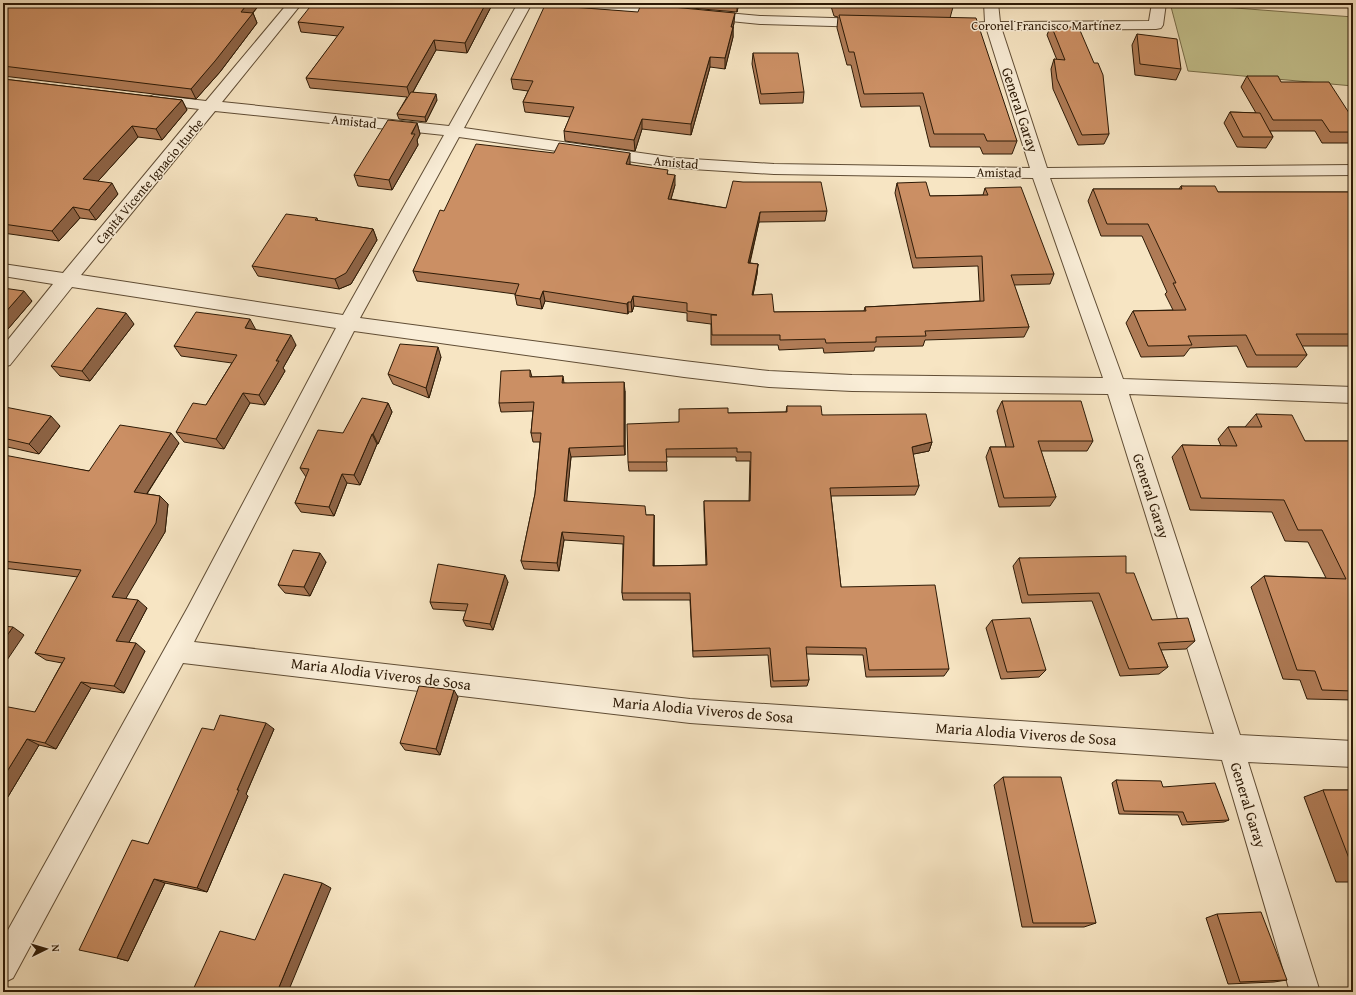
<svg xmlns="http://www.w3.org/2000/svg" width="1356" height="995" viewBox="0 0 1356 995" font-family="'Gentium Book Plus',serif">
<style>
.green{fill:#c4c28e;stroke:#786e4a}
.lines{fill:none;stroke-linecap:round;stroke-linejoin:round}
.street-casing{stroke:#604d35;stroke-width:2}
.street{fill:#faeed8;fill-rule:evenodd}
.wall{fill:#af7b56;stroke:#2d1a06}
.shaded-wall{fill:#8e6446;stroke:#2d1a06}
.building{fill:#cb8f64;stroke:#2d1a06}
.labels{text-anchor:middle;stroke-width:3;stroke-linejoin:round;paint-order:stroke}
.far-street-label{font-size:13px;fill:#2d1a06;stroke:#faeed8}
.street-label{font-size:15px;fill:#2d1a06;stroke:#faeed8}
</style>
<rect width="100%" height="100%" fill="#f7e5c3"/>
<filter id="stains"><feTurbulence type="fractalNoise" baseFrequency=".005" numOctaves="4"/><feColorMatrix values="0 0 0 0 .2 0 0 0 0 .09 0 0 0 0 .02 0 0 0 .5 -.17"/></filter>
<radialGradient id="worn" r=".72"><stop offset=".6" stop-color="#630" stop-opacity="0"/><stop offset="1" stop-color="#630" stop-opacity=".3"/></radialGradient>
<!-- green -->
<path class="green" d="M1170 3 1353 17V86L1188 71Z"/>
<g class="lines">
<defs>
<g id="street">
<path d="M288 3H302L222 102 449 126 518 3H532L464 128 676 158 774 164 1030 168 987 30 974 29 972 26 974 23 985 22 984 3H998L1000 22 1149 21 1152 3H1166L1163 25 1161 28 1156 29 1002 30 1047 168 1353 165V175L1050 178 1123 379 1353 387V403L1129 394 1240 735 1353 741V767L1248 762 1320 992H1290L1222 760 690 723 183 663 13 978 3 983V939L188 607 336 328 72 287 10 365 3 367V346L53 284 3 276V264L63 273 199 109 149 103 146 100 149 97 154 95 206 101ZM215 111 444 135 343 315 81 275ZM459 137 676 168 774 174 1033 178 1103 378 852 375 769 371 684 361 360 318ZM354 331 684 377 769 387 852 391 1108 394 1214 734 690 699 194 642Z"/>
<path d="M570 3H625L669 7 674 8 676 11 674 14 669 15 577 7 572 6Z"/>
<path d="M705 11 760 16 867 19 872 20 874 23 872 26 867 27 760 24 700 18 698 15 700 12Z"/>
</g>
</defs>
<!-- street casing -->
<use href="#street" class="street-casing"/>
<!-- street -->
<use href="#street" class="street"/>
</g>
<!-- wall -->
<g class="wall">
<path d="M3 3 260 4 253 13 257 23 220 72 196 99 3 76Z"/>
<path d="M493 3 467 53 436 50 413 92 437 100 426 122 399 119 397 114 407 97 310 88 306 78 338 36 301 32 298 22Z"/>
<path d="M645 3H739L737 12 645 4Z"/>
<path d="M830 3H953V7L950 18 1017 141 1012 154H983L980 147H930L920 106 861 107 851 65H847L837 28 838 17 834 16Z"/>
<path d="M734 23 733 27V37L725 69 710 67 691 135 642 129 635 151 565 141 564 131 570 117 525 112 523 102 528 91 513 89 511 79Z"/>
<path d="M1051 25 1109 134 1104 144 1078 145 1053 89 1051 69 1054 59 1057 60 1047 35Z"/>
<path d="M1137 34 1181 69 1176 80 1135 75 1132 45Z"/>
<path d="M753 53 804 92 803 103 760 104 752 64Z"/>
<path d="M1247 76 1353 119V143H1322L1315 131H1270L1273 137 1266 148 1237 147 1224 123 1230 112 1256 113 1241 87Z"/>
<path d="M3 79 182 100 187 110 162 140 138 137 98 181 118 194 96 220 80 218 59 241 3 233Z"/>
<path d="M417 123 420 134 417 140 418 145 392 190 358 186 354 175Z"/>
<path d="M630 163V165L668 174 675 185 671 199 726 208 827 211 825 221 759 222 750 263 758 264 757 274 753 295 774 312 864 311 865 307 980 301 978 266 913 268 895 193 897 183 930 196 983 195 985 188 1054 274 1050 284 1014 285 1029 327 1024 337 925 340 923 346 875 347 874 351 824 353 823 348 779 350 778 345H711V324L687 321V313L634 306 632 312H628V314L545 301 542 309 517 305 515 295V294L417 281 413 271 444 211Z"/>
<path d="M1181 186 1218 192H1353V346H1302L1307 355 1297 367H1247L1237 346 1190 348 1184 356 1141 357 1126 323 1133 311 1173 310 1165 294 1167 292 1142 236H1101L1088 201 1093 189H1179Z"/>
<path d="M317 218 318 221 373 229 377 240 351 284 339 289 258 276 252 266Z"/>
<path d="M3 288 32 301 8 329 3 328Z"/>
<path d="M134 324 90 381 60 376 51 366Z"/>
<path d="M256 330 296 345 283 368 285 371 265 405 250 403 224 449 184 442 176 432 206 405 232 363 181 356 174 346Z"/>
<path d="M441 357 429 398 393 384 388 374Z"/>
<path d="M530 370 532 377 563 376 564 383 625 391V455L571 457 566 501 646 515H654V566L706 565 704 510V501H749L750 461H736V457H666L667 471H629L628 462 679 422 728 413 786 412 787 406 822 415 932 442 929 451 913 454 919 486 915 495 831 496 841 587 949 669 944 676 866 677 863 655 806 654 809 680 807 686 771 687 768 655 693 657 690 600H623L622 593 623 544 564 540 559 571 524 569 521 561 535 494 540 442H533L531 433 533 411 501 412 499 403Z"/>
<path d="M1002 401 1093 441 1087 451H1041L1056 497 1050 506 999 507 986 457 990 447H1006L997 411Z"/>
<path d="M388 403 392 412 378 444H377L360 485 347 483 334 516 301 512 295 503 306 477 300 468 343 433Z"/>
<path d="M3 409 60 426 39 454 3 446Z"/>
<path d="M1256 414 1305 441H1353V700L1307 699 1300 680 1283 679 1251 587 1264 576 1326 578 1308 542 1285 541 1272 512 1190 510 1172 457 1182 445 1221 446 1218 439 1228 427H1245Z"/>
<path d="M179 443 147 494 160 496 168 504 165 532 125 598 147 608 129 642 145 651 124 693 91 688 56 749 39 745 3 805 35 712 62 663 46 660 35 653 78 577 3 568V457L89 471Z"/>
<path d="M1019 558 1126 573 1152 620 1195 641 1186 649 1161 650 1168 667 1159 674 1120 676 1092 601 1022 603 1013 566Z"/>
<path d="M326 562 310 596 285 593 278 585Z"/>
<path d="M508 582 493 630 466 626 463 620 466 611 433 609 430 602Z"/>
<path d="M992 620 1046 670 1039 677 1001 679 986 628Z"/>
<path d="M458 697 440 755 405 750 400 743Z"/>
<path d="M274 729 246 794 248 796 207 892 165 883 128 961 117 958 148 844 214 730Z"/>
<path d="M1003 777 1096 923 1084 927H1022L994 785Z"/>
<path d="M1116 780 1163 787 1229 820 1224 822 1182 825 1178 815 1119 814 1112 783Z"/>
<path d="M1323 790H1353V882H1336L1304 797Z"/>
<path d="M1217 914 1287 980 1274 982 1228 984 1206 918Z"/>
</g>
<!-- shaded-wall -->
<g class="shaded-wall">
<path d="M248 3H260V4L245 22 241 12Z"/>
<path d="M486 3H493L467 53 465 43Z"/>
<path d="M737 3H739L737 12Z"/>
<path d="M253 13 257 23 220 72 196 99 191 89Z"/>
<path d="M735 13 734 23 731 37V27Z"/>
<path d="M733 27V37L725 69V58Z"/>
<path d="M434 40 436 50 410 97 407 87Z"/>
<path d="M710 57V67L691 135V124Z"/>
<path d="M436 94 437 100 426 122 425 117Z"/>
<path d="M182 100 187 110 162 140 156 129Z"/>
<path d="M642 119V129L635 151 634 140Z"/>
<path d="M417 123 420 134 417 140 418 145 392 190 389 180Z"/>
<path d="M132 126 138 137 90 190 83 179Z"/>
<path d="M630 153V163L626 175V164Z"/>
<path d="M675 175V185L668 209V199Z"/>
<path d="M112 183 118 194 96 220 89 210Z"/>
<path d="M73 207 80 218 59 241 52 231Z"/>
<path d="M760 212 759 222 747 273 748 263Z"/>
<path d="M373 229 377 240 351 284 339 289 335 279Z"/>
<path d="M758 264 757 274 751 305 752 295Z"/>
<path d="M24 291 32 301 8 329 3 323V315Z"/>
<path d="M543 291 545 301 542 309 540 299Z"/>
<path d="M633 296 634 306 632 312 631 302Z"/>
<path d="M628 302V314L627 304Z"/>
<path d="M126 313 134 324 90 381 82 371Z"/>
<path d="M250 319 256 330 245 328Z"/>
<path d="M291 335 296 345 283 368 285 371 265 405 259 395 276 361Z"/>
<path d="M438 347 441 357 429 398 426 388Z"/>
<path d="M624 382 625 391V455L624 446Z"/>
<path d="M243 393 250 403 224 449 216 439Z"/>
<path d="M388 403 392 412 378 444 373 434Z"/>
<path d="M51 416 60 426 39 454 29 444Z"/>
<path d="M171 433 179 443 142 501 134 492Z"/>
<path d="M372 434 377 444 360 485 354 475Z"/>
<path d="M932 442 929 451 909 455 912 447Z"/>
<path d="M569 448 571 457 566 509 564 501Z"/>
<path d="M342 474 347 483 334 516 329 507Z"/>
<path d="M160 496 168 504 165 532 122 605 112 597Z"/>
<path d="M654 515V574L653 566Z"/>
<path d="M562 532 564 540 559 571 557 563Z"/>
<path d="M320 553 326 562 310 596 304 587Z"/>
<path d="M505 575 508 582 493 630 490 624Z"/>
<path d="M138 600 147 608 126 648 116 641Z"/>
<path d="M13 627 24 635 3 666V641Z"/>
<path d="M136 643 145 651 124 693 114 686Z"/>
<path d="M81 682 91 688 56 749 45 743Z"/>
<path d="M454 690 458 697 440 755 436 749Z"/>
<path d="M266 723 274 729 246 794 248 796 207 892 197 888 237 790Z"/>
<path d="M27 739 39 745 3 805V778Z"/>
<path d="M154 879 165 883 128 961 117 958Z"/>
<path d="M322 883 331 888 288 992H277Z"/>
</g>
<!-- building -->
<g class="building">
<path d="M3 3H248L241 12 253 13 215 61 191 89 3 66Z"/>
<path d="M313 3H486L465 43 434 40 407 87 306 78 344 27 298 22Z"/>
<path d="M835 3H953V7L835 4Z"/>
<path d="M641 4 735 13 731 27H733L725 58 710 57 691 124 642 119 634 140 564 131 574 107 523 102 533 81 511 79 545 5 638 12Z"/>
<path d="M839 15 976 18 1017 141H987L984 134H934L923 93 864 94 854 52H849Z"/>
<path d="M1051 25 1079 28 1094 63H1098L1103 75 1109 134 1082 135 1057 79 1054 59 1065 60Z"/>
<path d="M1137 34 1177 39 1181 69 1140 64Z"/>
<path d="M753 53H798L804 92 761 94Z"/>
<path d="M1247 76H1278L1281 82H1329L1353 119V132H1330L1322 120H1273Z"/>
<path d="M3 79 182 100 156 129 132 126 83 179 112 183 89 210 73 207 52 231 3 224Z"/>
<path d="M411 92 436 94 425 117 397 114Z"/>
<path d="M1230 112 1260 113 1273 137H1243Z"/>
<path d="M388 120 417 123 411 134H415L389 180 354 175Z"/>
<path d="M559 143 630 153 626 164 668 170 667 174 675 175 668 199 726 208 733 181 743 182H821L827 211 760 212 748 263 758 264 752 295 772 294 774 312 866 311 865 307 984 301 982 256 916 258 897 183 926 182 930 196 988 195 985 188 1021 187 1054 274 1011 275 1029 327 925 331 926 336 876 337V342L826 343 825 339 780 340V335H712L711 315H717L687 311V303L633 296 631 302H628L627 304 543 291 540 299 515 295 519 284 413 271 440 210 444 211 476 144 554 153Z"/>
<path d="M1181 186H1215L1218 192H1353V334H1296L1307 355H1256L1246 335 1188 336 1192 345 1148 346 1133 311 1186 310 1173 283H1176L1148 224H1107L1093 189H1182Z"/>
<path d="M286 214 317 218 315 220 373 229 346 273 335 279 252 266Z"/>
<path d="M3 288 24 291 3 315Z"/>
<path d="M97 308 126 313 82 371 51 366Z"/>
<path d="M196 312 250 319 245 328 291 335 276 361H279L259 395 243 393 216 439 176 432 193 403 206 405 237 355 174 346Z"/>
<path d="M400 344 438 347 426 388 388 374Z"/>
<path d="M530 370V377L563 376 562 383 624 382V446L569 448 564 501 645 506 646 515H654L653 566 707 565 704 501H750L751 452H737V448L666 449 667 462H628L627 424 679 422V409L728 408V413L787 412V406H821L822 415 926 414 932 442 912 447 919 486 830 488 841 587 935 585 949 669 869 670 866 648 806 647 809 680 773 681 770 648 693 651 690 593H622L624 536 562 532 557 563 521 561 535 494 541 433H531L534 402 499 403 501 371Z"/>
<path d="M362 398 388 403 373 434H372L354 475 342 474 329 507 295 503 309 469 300 468 318 430 343 433Z"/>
<path d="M1002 401H1081L1093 441H1038L1056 497 1004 498 990 447H1014Z"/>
<path d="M5 407 51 416 29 444 3 438V409Z"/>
<path d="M1256 414 1292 415 1305 441H1353V691L1322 690 1315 671 1297 670 1264 576 1346 579 1322 530H1298L1284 500 1201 498 1182 445 1237 446 1228 427H1262Z"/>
<path d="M120 425 171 433 134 492 160 496 156 523 112 597 138 600 116 641 136 643 114 686 81 682 45 743 27 739 3 778V706L35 712 65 658 35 653 81 570 3 561V457L4 455 89 471Z"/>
<path d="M293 550 320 553 304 587 278 585Z"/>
<path d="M1126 556V573H1134L1152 620 1188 618 1195 641 1158 643 1168 667 1129 669 1099 593 1028 595 1019 558Z"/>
<path d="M438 564 505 575 490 624 463 620 468 604 430 602Z"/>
<path d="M1030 618 1046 670 1007 672 992 620Z"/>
<path d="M3 626 13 627 3 641Z"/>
<path d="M419 686 454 690 436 749 400 743Z"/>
<path d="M220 715 266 723 237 790H239L197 888 154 879 117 958 79 950 132 840 148 844 202 728 214 730Z"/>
<path d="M1003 777H1061L1096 923H1033Z"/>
<path d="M1116 780 1161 781 1163 787 1215 783 1229 820 1187 822 1183 812 1124 811Z"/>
<path d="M1323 790H1353V869Z"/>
<path d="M284 874 322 883 277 992H192L220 931 255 940Z"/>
<path d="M1261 912 1287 980 1240 982 1217 914Z"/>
</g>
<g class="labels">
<!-- far-street labels -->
<g class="far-street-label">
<text x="1046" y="30">Coronel Francisco Martínez</text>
<text transform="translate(354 121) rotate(6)" y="5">Amistad</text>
<text transform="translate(676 162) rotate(5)" y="5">Amistad</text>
<text transform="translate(999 172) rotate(1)" y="5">Amistad</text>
<text transform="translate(149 181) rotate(-50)" y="5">Capitá Vicente Ignacio Iturbe</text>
</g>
<!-- street labels -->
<g class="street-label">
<text transform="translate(1020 110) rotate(72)" y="5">General Garay</text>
<text transform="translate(1151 496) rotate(72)" y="5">General Garay</text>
<text transform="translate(381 674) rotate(7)" y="5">Maria Alodia Viveros de Sosa</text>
<text transform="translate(703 710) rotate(5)" y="5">Maria Alodia Viveros de Sosa</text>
<text transform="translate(1026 734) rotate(4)" y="5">Maria Alodia Viveros de Sosa</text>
<text transform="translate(1248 805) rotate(73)" y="5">General Garay</text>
</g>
</g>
<!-- margin -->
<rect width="1356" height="995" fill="none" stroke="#f7e5c3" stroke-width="16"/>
<rect x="4" y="4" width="1348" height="987" fill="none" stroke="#2d1a06" stroke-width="2"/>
<rect x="8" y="8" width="1340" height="979" fill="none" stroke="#2d1a06"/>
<!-- north arrow -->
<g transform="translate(46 949) rotate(85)" stroke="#faeed8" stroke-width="3" paint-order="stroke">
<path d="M0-3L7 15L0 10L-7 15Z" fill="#2d1a06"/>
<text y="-6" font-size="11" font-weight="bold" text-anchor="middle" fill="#2d1a06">N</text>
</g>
<rect width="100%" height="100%" filter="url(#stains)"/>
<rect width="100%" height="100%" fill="url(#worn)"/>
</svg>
